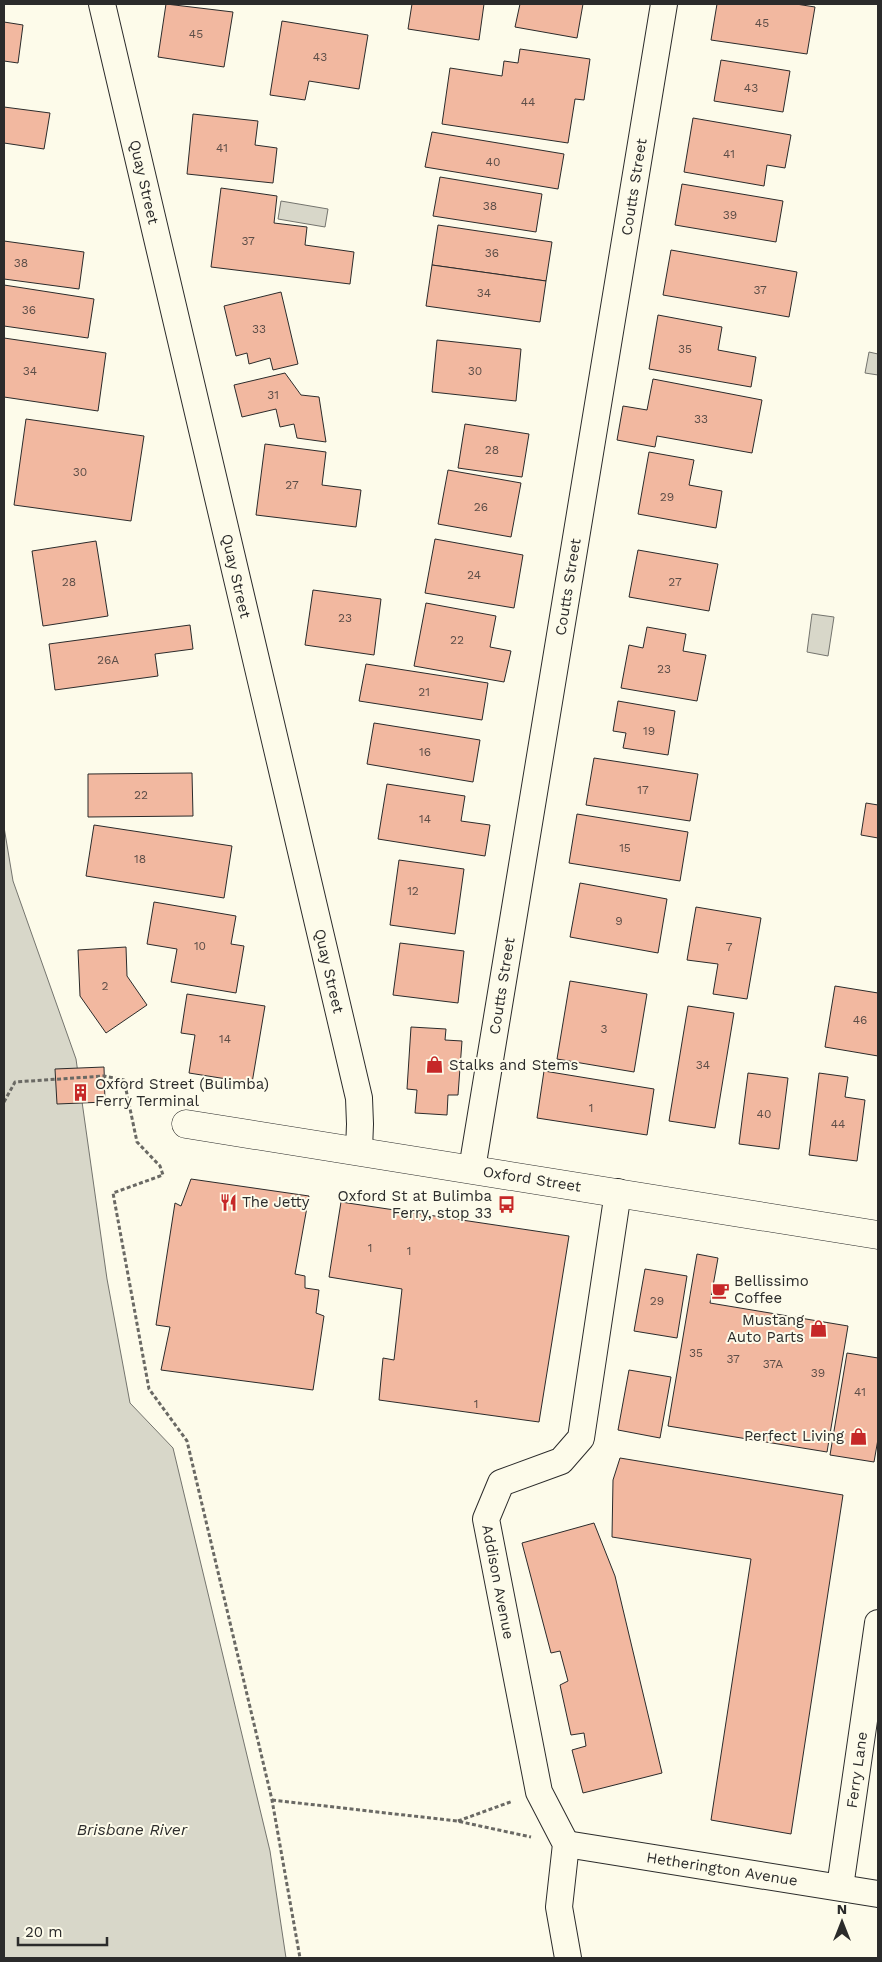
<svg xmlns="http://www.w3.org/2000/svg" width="882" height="1962" viewBox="0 0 882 1962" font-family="'Work Sans',sans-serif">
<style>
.water{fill:#d8d7c9;stroke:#74746e}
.building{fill:#f2b8a0;stroke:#2b2b2b}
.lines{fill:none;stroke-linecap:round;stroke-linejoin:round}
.minor-casing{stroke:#2b2b2b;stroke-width:28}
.tertiary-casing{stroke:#2b2b2b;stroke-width:29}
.path{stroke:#6a6964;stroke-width:3;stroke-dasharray:4 2.5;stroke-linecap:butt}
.minor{stroke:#fdfbea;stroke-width:26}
.tertiary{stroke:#fdfbea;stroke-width:28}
.labels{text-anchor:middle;stroke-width:4;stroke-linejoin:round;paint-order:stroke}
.number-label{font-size:12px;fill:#5d4e48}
.street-label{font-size:15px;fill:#2b2b2b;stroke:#fdfbea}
.poi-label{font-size:15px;fill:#2b2b2b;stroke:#fdfbea;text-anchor:start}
.water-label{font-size:16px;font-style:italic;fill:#2b2b2b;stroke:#fdfbea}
</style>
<rect width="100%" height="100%" fill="#fdfbea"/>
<!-- water -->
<g class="water">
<path d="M281 201 328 209 325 227 278 219Z"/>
<path d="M869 352 878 354V375L865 373Z"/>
<path d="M812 614 834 617 828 656 807 652Z"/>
<path d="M4 827 13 881 76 1059 107 1279 130 1403 173 1448 270 1851 286 1958H4Z"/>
</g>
<!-- building -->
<g class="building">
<path d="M166 4 233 12 224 67 158 57Z"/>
<path d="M412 4H484L479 40 408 29Z"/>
<path d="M520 4H583L577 38 515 27Z"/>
<path d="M717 4H796L815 7 807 54 711 40Z"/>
<path d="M282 21 368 35 359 89 309 81 305 100 270 95Z"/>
<path d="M4 22 23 25 18 63 4 61Z"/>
<path d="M520 49 590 59 584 100 575 99 568 143 442 124 450 68 502 76 504 61 518 63Z"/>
<path d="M721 60 790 71 783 112 714 101Z"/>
<path d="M4 107 50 113 44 149 4 143Z"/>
<path d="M193 114 258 121 255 145 277 148 273 183 187 174Z"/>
<path d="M693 118 791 135 785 168 767 165 764 186 684 172Z"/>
<path d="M432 132 564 154 558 189 425 167Z"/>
<path d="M440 177 542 194 536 232 433 216Z"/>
<path d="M682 184 783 201 776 242 675 225Z"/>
<path d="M221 188 277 196 274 223 307 227 305 245 354 252 350 284 211 267Z"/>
<path d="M438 225 552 242 546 281 432 265Z"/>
<path d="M4 241 84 252 79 289 4 279Z"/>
<path d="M671 250 797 272 789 317 663 295Z"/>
<path d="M432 265 546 281 540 322 426 306Z"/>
<path d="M4 285 94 299 88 338 4 326Z"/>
<path d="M281 292 298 364 273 370 270 358 249 364 247 353 236 356 224 306Z"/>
<path d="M658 315 722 327 718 350 756 357 751 387 649 369Z"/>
<path d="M4 338 106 353 98 411 4 397Z"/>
<path d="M437 340 521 349 516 401 432 392Z"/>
<path d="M285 373 301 395 319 397 326 442 297 438 294 424 280 427 276 409 242 417 234 385Z"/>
<path d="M653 379 762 400 752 453 657 436 655 447 617 440 623 406 647 410Z"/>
<path d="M26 419 144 436 131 521 14 505Z"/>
<path d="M465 424 529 434 522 477 458 468Z"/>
<path d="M265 444 326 452 322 485 361 490 356 527 256 515Z"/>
<path d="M649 452 694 460 689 485 722 491 716 528 638 514Z"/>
<path d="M448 470 521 483 511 537 438 524Z"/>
<path d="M435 539 523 555 514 608 425 593Z"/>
<path d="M96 541 108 616 43 626 32 551Z"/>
<path d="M638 550 718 564 709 611 629 597Z"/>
<path d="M313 590 381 599 374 655 305 645Z"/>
<path d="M426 603 496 616 490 647 511 651 504 682 414 666Z"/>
<path d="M190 625 193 649 155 654 158 676 55 690 49 644Z"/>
<path d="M647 627 686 634 683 651 706 655 697 701 621 688 629 645 643 648Z"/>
<path d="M366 664 488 683 482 720 359 701Z"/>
<path d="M618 701 675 711 668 755 623 748 626 733 613 731Z"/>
<path d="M374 723 480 740 473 782 367 764Z"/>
<path d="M594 758 698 774 690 821 586 805Z"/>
<path d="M192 773 193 816 88 817V774Z"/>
<path d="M387 784 465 796 461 821 490 825 485 856 378 839Z"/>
<path d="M866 803 878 805V838L861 835Z"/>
<path d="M577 814 688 832 680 881 569 863Z"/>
<path d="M94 825 232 846 224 898 86 876Z"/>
<path d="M399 860 464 869 455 934 390 925Z"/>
<path d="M580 883 667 899 658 953 570 937Z"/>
<path d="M154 902 236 916 231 944 244 946 236 993 171 982 177 949 147 944Z"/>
<path d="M696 907 761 918 747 999 713 994 718 964 687 960Z"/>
<path d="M400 943 464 951 458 1003 393 995Z"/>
<path d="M126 947 127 976 147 1005 106 1033 80 996 78 950Z"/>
<path d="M570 981 647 994 634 1072 557 1059Z"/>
<path d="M835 986 878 993V1056L825 1047Z"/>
<path d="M187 994 265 1006 252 1083 189 1073 195 1035 181 1033Z"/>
<path d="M688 1006 734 1013 715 1128 669 1121Z"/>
<path d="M411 1027 446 1029 445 1040 462 1041 458 1095H448L447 1115 415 1113 417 1090 407 1089Z"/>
<path d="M104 1067 105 1102 57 1104 55 1069Z"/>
<path d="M544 1071 654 1089 647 1135 537 1118Z"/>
<path d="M748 1073 788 1078 779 1149 739 1144Z"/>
<path d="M819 1073 848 1077 845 1097 865 1100 857 1161 809 1155Z"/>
<path d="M191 1179 309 1196 295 1274 305 1276V1288L319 1290 316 1313 324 1316 313 1390 161 1370 170 1327 156 1325 175 1203 181 1206Z"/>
<path d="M341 1202 569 1236 539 1422 379 1400 383 1358 394 1360 402 1289 329 1277Z"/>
<path d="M697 1254 718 1258 710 1303 848 1326 827 1452 668 1426Z"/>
<path d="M645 1269 687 1276 677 1338 634 1331Z"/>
<path d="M847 1353 878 1358V1439L874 1462 830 1455Z"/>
<path d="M629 1370 671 1377 660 1438 618 1430Z"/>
<path d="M620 1458 843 1495 791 1834 711 1820 751 1559 612 1537 613 1480Z"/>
<path d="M594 1523 615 1576 662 1773 583 1793 572 1750 586 1746 584 1733 571 1735 560 1685 568 1681 560 1651 551 1653 522 1543Z"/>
</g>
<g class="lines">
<defs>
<g id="minor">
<path d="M102 4 359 1098 360 1124 359 1150"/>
<path d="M472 1169 664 4"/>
<path d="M566 1844 878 1894"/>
<path d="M840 1887 878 1623"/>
<path d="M568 1958 559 1907 566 1844 539 1792 486 1519 501 1483 561 1461 581 1438 618 1192"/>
</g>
<path id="tertiary" d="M186 1124 878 1235"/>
</defs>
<!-- minor casing -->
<use href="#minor" class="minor-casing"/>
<!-- tertiary casing -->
<use href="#tertiary" class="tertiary-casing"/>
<!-- path -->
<g class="path">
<path d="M4 1102 15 1082 104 1076 124 1080 137 1142 160 1166 163 1175 113 1193 149 1389 187 1441 272 1800 300 1958"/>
<path d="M272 1800 457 1821 531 1837"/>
<path d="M458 1821 513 1801"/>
</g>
<!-- minor -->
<use href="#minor" class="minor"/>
<!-- tertiary -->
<use href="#tertiary" class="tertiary"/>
</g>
<!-- icons -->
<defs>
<symbol id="shop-bare" viewBox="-9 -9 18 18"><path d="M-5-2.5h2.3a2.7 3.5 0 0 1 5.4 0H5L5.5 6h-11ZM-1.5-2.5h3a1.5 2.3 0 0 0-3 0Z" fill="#c62828" stroke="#fdfbea" stroke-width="2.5" paint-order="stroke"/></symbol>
<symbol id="building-bare" viewBox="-9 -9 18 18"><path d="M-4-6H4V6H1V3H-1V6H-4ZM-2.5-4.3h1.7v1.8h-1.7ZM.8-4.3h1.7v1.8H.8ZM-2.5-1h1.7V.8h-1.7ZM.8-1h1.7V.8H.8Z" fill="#c62828" stroke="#fdfbea" stroke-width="2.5" paint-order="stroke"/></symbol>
<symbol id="restaurant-bare" viewBox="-9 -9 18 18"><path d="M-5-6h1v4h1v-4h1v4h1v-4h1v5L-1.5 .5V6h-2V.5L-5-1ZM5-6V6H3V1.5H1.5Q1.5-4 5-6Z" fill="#c62828" stroke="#fdfbea" stroke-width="2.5" paint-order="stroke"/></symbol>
<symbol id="bus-bare" viewBox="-9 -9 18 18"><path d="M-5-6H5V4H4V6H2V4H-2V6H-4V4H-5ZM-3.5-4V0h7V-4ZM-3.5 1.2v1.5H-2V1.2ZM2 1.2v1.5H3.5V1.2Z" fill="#c62828" stroke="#fdfbea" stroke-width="2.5" paint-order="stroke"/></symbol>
<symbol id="cafe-bare" viewBox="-9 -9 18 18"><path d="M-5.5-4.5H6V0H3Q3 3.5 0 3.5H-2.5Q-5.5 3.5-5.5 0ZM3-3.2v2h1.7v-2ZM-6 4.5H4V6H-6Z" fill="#c62828" stroke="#fdfbea" stroke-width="2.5" paint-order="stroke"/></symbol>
</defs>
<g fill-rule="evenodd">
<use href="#shop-bare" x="422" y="1052" width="25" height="25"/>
<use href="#building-bare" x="68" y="1080" width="25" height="25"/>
<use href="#restaurant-bare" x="216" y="1190" width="25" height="25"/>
<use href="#bus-bare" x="494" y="1192" width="25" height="25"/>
<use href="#cafe-bare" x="708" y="1278" width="25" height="25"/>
<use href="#shop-bare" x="806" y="1316" width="25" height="25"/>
<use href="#shop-bare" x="846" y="1424" width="25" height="25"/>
</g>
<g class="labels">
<!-- number labels -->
<g class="number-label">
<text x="762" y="27">45</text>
<text x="196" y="38">45</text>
<text x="320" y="61">43</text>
<text x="751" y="92">43</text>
<text x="528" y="106">44</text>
<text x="222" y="152">41</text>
<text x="729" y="158">41</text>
<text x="493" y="166">40</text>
<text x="490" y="210">38</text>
<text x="730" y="219">39</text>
<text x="248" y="245">37</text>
<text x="492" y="257">36</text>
<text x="21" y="267">38</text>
<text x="760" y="294">37</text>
<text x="484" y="297">34</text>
<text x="29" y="314">36</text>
<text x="259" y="333">33</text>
<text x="685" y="353">35</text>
<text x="30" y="375">34</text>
<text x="475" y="375">30</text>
<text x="273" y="399">31</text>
<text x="701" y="423">33</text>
<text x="492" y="454">28</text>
<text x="80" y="476">30</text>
<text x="292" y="489">27</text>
<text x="667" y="501">29</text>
<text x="481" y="511">26</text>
<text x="474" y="579">24</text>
<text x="69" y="586">28</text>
<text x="675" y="586">27</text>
<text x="345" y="622">23</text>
<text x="457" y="644">22</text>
<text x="108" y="664">26A</text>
<text x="664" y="673">23</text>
<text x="424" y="696">21</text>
<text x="649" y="735">19</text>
<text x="425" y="756">16</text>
<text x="643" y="794">17</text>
<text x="141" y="799">22</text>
<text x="425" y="823">14</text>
<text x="625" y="852">15</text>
<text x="140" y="863">18</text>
<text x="413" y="895">12</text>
<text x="619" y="925">9</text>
<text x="200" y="950">10</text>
<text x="729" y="951">7</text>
<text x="105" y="990">2</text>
<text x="860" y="1024">46</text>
<text x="604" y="1033">3</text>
<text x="225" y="1043">14</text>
<text x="703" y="1069">34</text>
<text x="591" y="1112">1</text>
<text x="764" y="1118">40</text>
<text x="838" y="1128">44</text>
<text x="370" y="1252">1</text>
<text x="409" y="1255">1</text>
<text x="657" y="1305">29</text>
<text x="696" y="1357">35</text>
<text x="733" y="1363">37</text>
<text x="773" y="1368">37A</text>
<text x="818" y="1377">39</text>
<text x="860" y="1396">41</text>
<text x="476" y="1408">1</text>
</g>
<!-- street labels -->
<g class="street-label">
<text transform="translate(144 182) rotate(77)" y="5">Quay Street</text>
<text transform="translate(634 187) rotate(-81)" y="5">Coutts Street</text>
<text transform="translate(236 576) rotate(77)" y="5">Quay Street</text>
<text transform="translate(568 587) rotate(-81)" y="5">Coutts Street</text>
<text transform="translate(329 971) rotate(77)" y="5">Quay Street</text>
<text transform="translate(502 986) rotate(-81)" y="5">Coutts Street</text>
<text transform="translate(532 1179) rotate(9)" y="5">Oxford Street</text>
<text transform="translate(498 1582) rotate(79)" y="5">Addison Avenue</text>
<text transform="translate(857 1770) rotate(-82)" y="5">Ferry Lane</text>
<text transform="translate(722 1869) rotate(9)" y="5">Hetherington Avenue</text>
</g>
<!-- poi labels -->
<g class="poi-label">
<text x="449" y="1070">Stalks and Stems</text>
<text x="95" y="1089">Oxford Street (Bulimba)<tspan x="95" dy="17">Ferry Terminal</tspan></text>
<text x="492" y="1201" text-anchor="end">Oxford St at Bulimba<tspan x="492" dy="17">Ferry, stop 33</tspan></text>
<text x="242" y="1207">The Jetty</text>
<text x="734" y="1286">Bellissimo<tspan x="734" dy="17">Coffee</tspan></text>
<text x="804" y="1325" text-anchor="end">Mustang<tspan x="804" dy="17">Auto Parts</tspan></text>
<text x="844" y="1441" text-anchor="end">Perfect Living</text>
</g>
<!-- water labels -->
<g class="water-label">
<text x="132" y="1835">Brisbane River</text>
</g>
</g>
<!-- border -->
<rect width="882" height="1962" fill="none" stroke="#2b2b2b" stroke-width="10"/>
<!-- north arrow -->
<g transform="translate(842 1922)" stroke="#fdfbea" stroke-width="4" paint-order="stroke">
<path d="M0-4L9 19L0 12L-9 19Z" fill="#2b2b2b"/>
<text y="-8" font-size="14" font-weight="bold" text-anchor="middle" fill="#2b2b2b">N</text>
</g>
<!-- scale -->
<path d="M18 1937v8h89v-8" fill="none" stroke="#2b2b2b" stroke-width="2.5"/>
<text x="25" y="1937" font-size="15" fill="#2b2b2b" stroke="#fdfbea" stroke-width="4" paint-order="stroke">20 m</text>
</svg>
